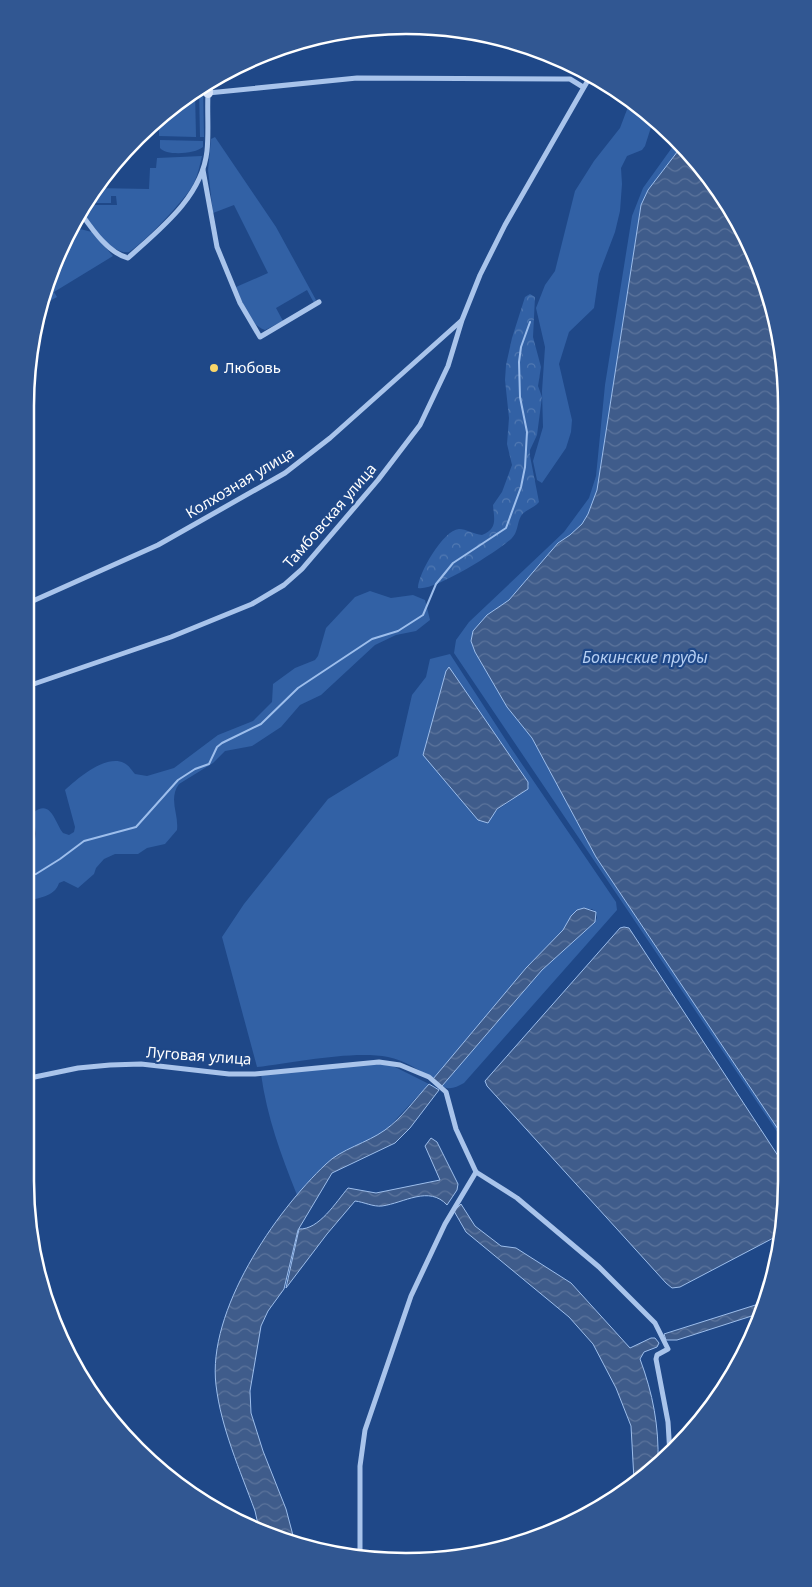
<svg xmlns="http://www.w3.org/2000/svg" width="812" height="1587" viewBox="0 0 812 1587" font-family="'Noto Sans',sans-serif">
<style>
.green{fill:#3261a5;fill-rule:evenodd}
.forest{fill:url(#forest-crowns)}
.water{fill:url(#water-waves);stroke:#9dbeec}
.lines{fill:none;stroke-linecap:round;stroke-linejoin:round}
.stream{stroke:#9dbeec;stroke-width:2}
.street{stroke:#a9c4eb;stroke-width:5}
.secondary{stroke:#d5e2f8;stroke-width:10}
.poi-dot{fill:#f9d669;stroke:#1f4888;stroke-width:2}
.labels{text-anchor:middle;stroke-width:4.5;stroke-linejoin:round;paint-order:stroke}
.poi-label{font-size:15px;fill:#fff;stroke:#1f4888;text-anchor:start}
.street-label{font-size:15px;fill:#fff;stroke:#1f4888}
.water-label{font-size:16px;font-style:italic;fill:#b5cef2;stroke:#1f4888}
.rim{fill:none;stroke:#fff;stroke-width:2.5}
</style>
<defs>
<pattern id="forest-crowns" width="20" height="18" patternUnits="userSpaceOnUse" patternTransform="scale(1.25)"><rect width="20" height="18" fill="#3261a5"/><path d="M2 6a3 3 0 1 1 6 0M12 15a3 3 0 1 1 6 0" fill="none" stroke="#5179b2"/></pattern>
<pattern id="water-waves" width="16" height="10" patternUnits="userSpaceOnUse" patternTransform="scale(1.25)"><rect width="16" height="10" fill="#3f5c8b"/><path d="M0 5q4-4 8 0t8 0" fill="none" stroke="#5c749c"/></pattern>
</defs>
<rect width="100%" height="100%" fill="#1f4888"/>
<!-- green -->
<g class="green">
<path d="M203 85 204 137H200L199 88Z"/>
<path d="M195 91 196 137 159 136V117Z"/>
<path d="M631 99 638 104 653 121 645 146 642 150 627 156 621 168 622 184 620 211 615 232 599 274 594 308 569 332 559 364 572 420 571 432 566 448 542 483 537 480 533 461 543 427 542 391 545 347 536 308 545 285 555 271 575 191 594 161 620 128Z"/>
<path d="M215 137 276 227 316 300 314 303 307 290 276 308 283 321 265 330C249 325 242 301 236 287L268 273 234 205 213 213 208 170 211 139Z"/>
<path d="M160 140 203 141V147C195 154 166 156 160 148Z"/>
<path d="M676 142 681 147 648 190 641 205 597 490 588 514 582 524 570 535 558 543 509 600 487 615 471 641 475 652 507 707 532 738 596 857 786 1141V1145L454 653 456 640 469 622 564 532 589 498 596 476 605 385 632 216 643 188Z"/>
<path d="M202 156C200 165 198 174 194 183 186 199 145 242 129 252 111 255 90 224 81 210L84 205H117L116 196H111V203H86L95 188 149 189 150 168H156L157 158Z"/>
<path d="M80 229 92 232 113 256 54 292 57 297 46 303 41 299 64 238 69 230Z"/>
<path d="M370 591 391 598 413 595 425 600 430 620 416 631 396 635 375 645 321 695 300 705 281 727 252 746 225 751 213 763 179 784C168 799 179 814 177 830L165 844 147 848 138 854H115L104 859 96 868 94 874 78 888 64 881 59 883C54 898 38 897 25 902V864L31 861 36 834 33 813C51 798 55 823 63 833L69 835 74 832 75 827 65 790C78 778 106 754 124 763 129 765 132 771 135 774L147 776 174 768 218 735 253 721 272 702 273 684 295 668 315 660 318 656 326 628 355 597Z"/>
<path d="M450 654 511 748 616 902 617 910 464 1083C456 1087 450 1091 442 1086L542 970 595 922 597 918 596 912 592 909 577 910 563 930 526 968 433 1079C419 1070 404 1060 388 1057 352 1050 294 1063 257 1067L222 937 244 904 328 799 398 756 412 695 426 677 430 659ZM447 668 529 786 525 791 493 813 423 755Z"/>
<path d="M378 1064 393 1066 429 1084 386 1130 307 1183 297 1195C281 1155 267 1117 261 1074Z"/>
</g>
<!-- forest -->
<path class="forest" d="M530 294 535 297 533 337 541 367 538 386 542 397 537 435 530 450V456L539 502C534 508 525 510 521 516 517 523 518 532 512 538 500 550 434 592 418 588 418 574 443 530 459 529 466 529 474 534 482 535 498 529 494 519 493 505L502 492 512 465 507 444 509 418 505 380 506 365 512 338 525 297Z"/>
<!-- water -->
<g class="water">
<path d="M681 147 708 174 758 260 784 356 786 1141 596 857 532 738 507 707 475 652 471 641 473 631 487 615 509 600 558 543 570 535 582 524 588 514 597 490 641 205 648 190Z"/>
<path d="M449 667 528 782V789L497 809 488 823 478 820 423 755 446 671Z"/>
<path d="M584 908 596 912 595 922 542 970 442 1086 433 1079 526 968 563 930 571 916 577 910Z"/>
<path d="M624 927 629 928 786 1168V1206L781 1234 680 1287 672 1288 666 1283 487 1086 485 1081 620 928Z"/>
<path d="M429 1084 439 1090 410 1128 395 1143 332 1173 298 1230 284 1289 268 1311 261 1326 250 1391 251 1413 263 1451 286 1509 295 1543 260 1533C258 1526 257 1518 255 1511 240 1470 221 1428 216 1385 207 1311 275 1212 326 1164 341 1149 367 1143 385 1130 402 1118 415 1099 429 1084Z"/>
<path d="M431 1138 437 1142 458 1184 457 1190 447 1205C429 1185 404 1203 382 1206 373 1207 364 1202 355 1201L327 1234 286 1288 299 1229C319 1230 336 1202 348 1188L376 1193 440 1180 425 1146Z"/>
<path d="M461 1204 475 1226 501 1246 516 1248 571 1283 630 1348 651 1338H655L659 1343 657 1347 644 1352 640 1359C653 1394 659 1426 658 1463L634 1480 631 1426 616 1388 593 1344 569 1317 466 1232 454 1211Z"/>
<path d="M765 1302 761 1313 677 1340H666L664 1334 667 1333Z"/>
</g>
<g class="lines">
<!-- stream -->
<path class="stream" d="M25 875 36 874 60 859 84 841 136 827 178 780 195 769 209 764 217 747 222 743 261 724 298 688 372 639 398 631 423 615 436 584 453 563 506 528 521 487 525 467 527 432 520 397 519 362 521 347 530 322"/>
<!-- street -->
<g class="street">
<path d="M203 170 217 247 240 303 260 337 319 302"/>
<path d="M80 212C92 229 108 253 128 258 160 229 202 197 207 151 209 132 207 112 208 93L357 78 563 79H570L583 87"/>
<path d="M26 604 158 545 285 473 330 438 461 321"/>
<path d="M25 687 171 637 252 604 284 585 302 569 378 480 420 425 448 366 462 320 480 275 505 225 591 75"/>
<path d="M25 1079 78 1068 110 1065 141 1064 229 1074H255L379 1062 400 1065 429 1077 446 1092 456 1129 476 1172 517 1198 599 1267 655 1323 668 1349 657 1355 656 1359 668 1422 670 1455"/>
<path d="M360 1556V1466L365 1430 411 1296 445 1224 476 1172"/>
</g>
<!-- secondary -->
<path class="secondary" d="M207 82 208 93"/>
</g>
<!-- markers -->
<circle class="poi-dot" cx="214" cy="368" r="5"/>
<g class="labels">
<!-- poi labels -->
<g class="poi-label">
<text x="224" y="373">Любовь</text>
</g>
<!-- street labels -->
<g class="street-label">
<text transform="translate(240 483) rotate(-31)" y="5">Колхозная улица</text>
<text transform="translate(330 516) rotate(-49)" y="5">Тамбовская улица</text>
<text transform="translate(199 1056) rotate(4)" y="5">Луговая улица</text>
</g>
<!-- water labels -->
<g class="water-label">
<text x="645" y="663">Бокинские пруды</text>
</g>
</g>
<!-- crop -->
<path d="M0 0H812V1587H0ZM406 34H406A372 372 0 0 1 778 406V1181A372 372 0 0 1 406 1553H406A372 372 0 0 1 34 1181V406A372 372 0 0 1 406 34Z" fill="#315792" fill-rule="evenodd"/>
<path class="rim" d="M406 34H406A372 372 0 0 1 778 406V1181A372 372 0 0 1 406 1553H406A372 372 0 0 1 34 1181V406A372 372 0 0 1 406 34Z"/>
</svg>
